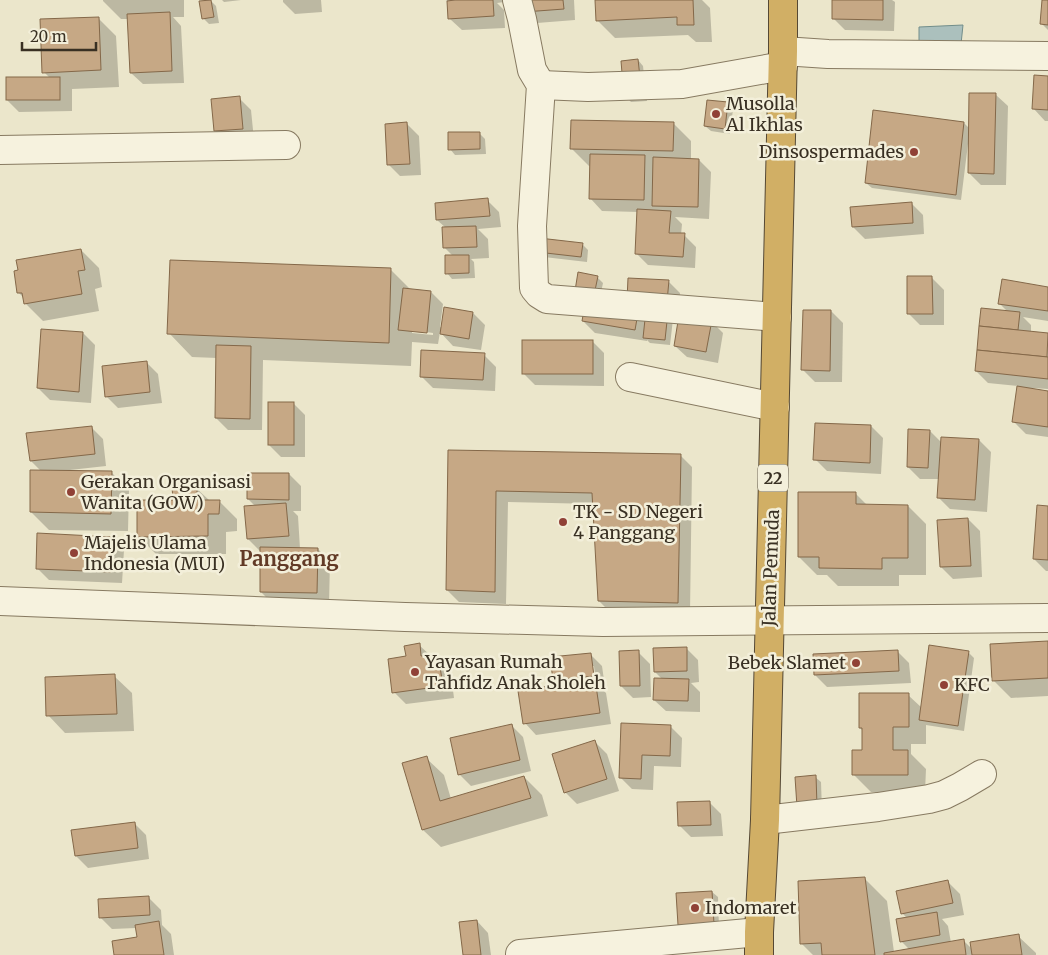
<svg xmlns="http://www.w3.org/2000/svg" width="1048" height="955" viewBox="0 0 1048 955" font-family="Merriweather,serif">
<style>
.water{fill:#abc0bd;stroke:#728e8b}
.shadow{fill:#0003;fill-rule:evenodd}
.building{fill:#c6a885;stroke:#846849}
.lines{fill:none;stroke-linecap:round;stroke-linejoin:round}
.minor-casing{stroke:#877a61;stroke-width:30}
.highway-casing{stroke:#554834;stroke-width:30}
.minor{stroke:#f6f2de;stroke-width:28}
.highway{stroke:#d1af65;stroke-width:28}
.poi-dot{fill:#904136;stroke:#f3efda;stroke-width:2}
.labels{text-anchor:middle;stroke-width:5;stroke-linejoin:round;paint-order:stroke}
.shield{fill:#f3efda;stroke:#71695a;stroke-width:1}
.shield-label{font-size:16px;font-weight:bold;fill:#393023}
.poi-label{font-size:18px;fill:#393023;stroke:#f3efda;text-anchor:start}
.street-label{font-size:18px;fill:#393023;stroke:#f3efda}
.quarter-label{font-size:20px;font-weight:bold;fill:#623a26;stroke:#f3efda}
</style>
<rect width="100%" height="100%" fill="#ebe6cb"/>
<!-- water -->
<path class="water" d="M963 25 961 44H919V27Z"/>
<!-- shadow -->
<g class="shadow">
<path d="M103 0H184V17H173L181 26 184 83 143 84 131 73 129 19H121L103 1Z"/>
<path d="M210 0 216 6 219 23 209 24 203 18 201 2Z"/>
<path d="M222 0H241L224 2Z"/>
<path d="M283 0H321L322 12 295 14 283 2Z"/>
<path d="M446 0H503L504 2 497 3 504 10 505 28 462 30 450 19 448 2Z"/>
<path d="M524 0H574L575 20 537 23Z"/>
<path d="M596 0H702L710 8 712 42H696L688 35 615 38 597 20Z"/>
<path d="M833 0H892L895 2 894 31 845 30 833 18Z"/>
<path d="M1043 0H1048V30L1042 24Z"/>
<path d="M98 18 116 36 119 87 72 89V111L19 112 7 100 50 78 44 72Z"/>
<path d="M638 60 643 66 647 101 631 102 626 97Z"/>
<path d="M1048 78V121H1045L1034 109Z"/>
<path d="M996 95 1008 106 1006 185H981L969 173V144H968L961 200 872 188 866 183 964 123 970 129Z"/>
<path d="M239 98 251 110 254 140 227 143 215 131Z"/>
<path d="M727 103 733 109 730 134 711 131 705 126Z"/>
<path d="M673 123 691 141V160H699L711 172 709 219 675 217 682 224 681 235H684L696 247 695 268 648 265 636 253 639 212 602 211 591 199V166H589L571 148Z"/>
<path d="M407 124 419 136 421 175 400 176 388 164Z"/>
<path d="M479 133 485 139 486 154 455 155 450 149Z"/>
<path d="M487 200 499 212 501 227 478 229 488 239 489 258 471 259 474 262 475 278 452 279 447 273 453 256 444 247 446 228 437 220Z"/>
<path d="M911 203 923 215 924 234 865 239 853 227Z"/>
<path d="M582 244 588 250 587 262 544 257 538 252Z"/>
<path d="M81 250 99 268 102 287 95 289 99 311 43 321 25 303 24 298 19 293Z"/>
<path d="M391 270 411 290 431 292 443 304 440 327 442 328 473 313 485 325 481 350 453 346 440 332 438 344 412 342 411 366 263 360 262 430H228L216 418 217 358 192 357 169 333ZM412 330 433 333V335L412 333Z"/>
<path d="M597 277 603 283 598 307 638 314 646 322 668 281 680 293 679 314 673 319 670 345 650 343 647 340V341L595 333 583 321Z"/>
<path d="M932 278 944 290V325H920L908 313Z"/>
<path d="M1048 288V321L1023 317 1031 325V332L1048 334V389L1033 388V390L1048 392V437L1026 434 1014 422 1018 386 988 383 976 371 1008 312 999 303Z"/>
<path d="M831 311 843 323 842 382H815L803 370Z"/>
<path d="M711 321 723 333 718 363 687 357 675 346Z"/>
<path d="M83 333 95 345 91 403 50 400 38 388Z"/>
<path d="M592 341 604 353V386L535 385 523 373Z"/>
<path d="M484 355 496 367 495 391 433 388 421 376Z"/>
<path d="M146 362 158 374 162 403 118 408 106 396Z"/>
<path d="M293 403 305 415V457H281L269 445Z"/>
<path d="M871 426 883 438 881 474 827 471 815 459Z"/>
<path d="M91 427 103 439 106 466 70 470V472H111L129 490 128 531 49 530 31 512 41 471 31 461 28 435Z"/>
<path d="M930 431 942 443 979 440 991 452 987 512 950 509 938 497 940 479H920L908 467Z"/>
<path d="M450 451 680 455 692 467 690 614 611 613 599 601 594 504 508 502 506 604 459 602 447 590Z"/>
<path d="M289 474 301 486V511H293L298 516 300 549H318L330 561 329 605 273 604 261 592V550L260 551 248 539 256 507 248 499Z"/>
<path d="M196 488 210 501H219L237 519V531L226 532V554H156L139 537 174 501Z"/>
<path d="M856 494 868 506H908L926 524V575H899V586H838L827 575H817L799 557Z"/>
<path d="M1048 507V571H1046L1034 559Z"/>
<path d="M968 519 980 531 982 577 953 579 941 567Z"/>
<path d="M112 538 124 550 122 583 49 580 37 568Z"/>
<path d="M1048 642V696L1011 698 993 680Z"/>
<path d="M419 645 431 656 438 655 450 667 454 698 406 704 394 692 407 657Z"/>
<path d="M686 648 698 660 699 682 691 683 700 692V712L666 711 654 700 663 680 655 672Z"/>
<path d="M897 651 909 663 911 683 827 687 815 675Z"/>
<path d="M638 652 650 664 651 697 633 698 621 686Z"/>
<path d="M968 652 974 658 964 731 926 725V744H911V754L926 769 925 792H871L853 774 863 751 864 732 860 728 908 695 922 708Z"/>
<path d="M590 654 602 666 605 687 601 688 606 693 611 724 536 735 525 723 560 686 554 679ZM591 666H594L596 682H593Z"/>
<path d="M114 676 132 693 134 731 65 733 48 715Z"/>
<path d="M622 724 670 726 682 738 681 767 654 766 653 790 632 789 620 777Z"/>
<path d="M511 725 523 737 531 771 471 786 459 774Z"/>
<path d="M595 742 607 754 619 791 577 804 565 792Z"/>
<path d="M426 758 444 775 451 799 524 777 542 795 548 816 441 847 423 830 404 764Z"/>
<path d="M815 777 821 782 822 811 804 812Z"/>
<path d="M709 802 721 814 723 836 691 837 679 825Z"/>
<path d="M134 823 146 835 149 859 88 868 76 856Z"/>
<path d="M864 878 887 901 894 952 910 950 901 941 907 918 902 913 948 882 960 894 964 915 942 919 948 926 951 943 963 940 972 949 1018 936 1036 953V955H813L801 943Z"/>
<path d="M712 892 718 897 719 929 685 930 679 925Z"/>
<path d="M149 898 161 910 162 925 171 934 174 955H115L138 938 136 928 112 929 100 917Z"/>
<path d="M477 921 488 933 491 955H464Z"/>
</g>
<!-- building -->
<g class="building">
<path d="M211 0 214 17 202 19 199 1Z"/>
<path d="M455 0H493L494 16 448 19 447 1Z"/>
<path d="M523 0H563L564 9 524 12Z"/>
<path d="M595 0H693L694 25H677V17L596 21Z"/>
<path d="M832 0H883V20L832 19Z"/>
<path d="M1042 0H1048V25L1040 24Z"/>
<path d="M170 12 172 71 130 73 127 14Z"/>
<path d="M99 17 101 70 42 73 40 19Z"/>
<path d="M638 59 642 96 624 97 621 61Z"/>
<path d="M1034 75 1048 76V110L1032 109Z"/>
<rect x="6" y="77" width="54" height="23"/>
<path d="M969 93H996L994 174 968 173Z"/>
<path d="M240 96 243 129 214 131 211 99Z"/>
<path d="M707 100 728 102 725 129 704 126Z"/>
<path d="M873 110 964 122 956 195 865 183Z"/>
<path d="M571 120 674 122 673 151 570 149Z"/>
<path d="M407 122 410 164 387 165 385 124Z"/>
<path d="M448 132H480V149L448 150Z"/>
<path d="M590 154 645 155 644 200 589 199Z"/>
<path d="M653 157 699 159 698 207 652 206Z"/>
<path d="M488 198 490 216 436 220 435 203Z"/>
<path d="M912 202 913 223 852 227 850 207Z"/>
<path d="M637 209 671 211 669 233H685L683 257 635 254Z"/>
<path d="M476 226 477 247 443 248 442 227Z"/>
<path d="M539 238 583 243 581 257 537 252Z"/>
<path d="M81 249 85 270 78 271 82 294 24 304 22 293H17L14 271 18 270 16 260Z"/>
<path d="M445 255H469V273L445 274Z"/>
<path d="M170 260 391 268 389 343 167 334Z"/>
<path d="M578 272 598 276 593 300 574 297Z"/>
<path d="M907 276H932L933 314H907Z"/>
<path d="M628 278 669 280 667 302 627 300Z"/>
<path d="M1002 279 1048 287V311L998 304Z"/>
<path d="M403 288 431 291 427 333 398 330Z"/>
<path d="M585 304 638 313 635 330 582 321Z"/>
<path d="M444 307 473 312 469 339 440 334Z"/>
<path d="M981 308 1020 312 1018 330 979 326Z"/>
<path d="M646 310 668 312 665 340 643 338Z"/>
<path d="M803 310H831L830 371 801 370Z"/>
<path d="M679 315 712 320 706 352 674 346Z"/>
<path d="M979 326 1048 333 1047 357 977 350Z"/>
<path d="M41 329 83 332 79 392 37 388Z"/>
<rect x="522" y="340" width="71" height="34"/>
<path d="M216 345 251 346 250 419 215 418Z"/>
<path d="M421 350 485 353 483 380 420 377Z"/>
<path d="M977 350 1048 357V379L975 371Z"/>
<path d="M147 361 150 392 105 397 102 366Z"/>
<path d="M1017 386 1048 391V427L1012 422Z"/>
<rect x="268" y="402" width="26" height="43"/>
<path d="M815 423 871 425 870 463 813 460Z"/>
<path d="M92 426 95 454 30 461 26 433Z"/>
<path d="M908 429 930 430 928 468 907 467Z"/>
<path d="M941 437 979 439 975 500 937 498Z"/>
<path d="M448 450 681 454 678 603 598 601 592 493 496 491 495 592 446 590Z"/>
<path d="M30 470 112 471 111 514 30 512Z"/>
<path d="M247 473H289V500L247 499Z"/>
<path d="M197 486V500H220L219 514H208V536L137 537V500H173L172 487Z"/>
<path d="M798 492H856V504L908 505V558H882V569L819 568V557H798Z"/>
<path d="M286 503 289 536 247 539 244 506Z"/>
<path d="M1037 505 1048 506V560L1033 559Z"/>
<path d="M968 518 971 566 940 567 937 520Z"/>
<path d="M37 533 112 537 111 572 36 569Z"/>
<path d="M260 547 318 548 317 593 260 592Z"/>
<path d="M1048 641V678L992 681 990 644Z"/>
<path d="M420 643 421 656 438 654 443 686 392 693 388 659 406 656 404 646Z"/>
<path d="M929 645 969 651 958 726 919 720Z"/>
<path d="M687 647V671L654 672 653 648Z"/>
<path d="M639 650 640 686H620L619 651Z"/>
<path d="M898 650 899 671 814 675 813 654Z"/>
<path d="M591 653 594 676 553 680 550 657Z"/>
<path d="M115 674 117 714 46 716 45 677Z"/>
<path d="M654 678 689 679 688 701 653 700Z"/>
<path d="M595 679 600 713 523 724 518 691Z"/>
<path d="M859 693H909V727H893V750H908V775H852V750H862V728H859Z"/>
<path d="M621 723 671 725 670 756 642 755 641 779 619 778Z"/>
<path d="M512 724 520 760 458 775 450 738Z"/>
<path d="M595 740 607 779 564 793 552 754Z"/>
<path d="M427 756 440 801 524 776 531 798 422 830 402 763Z"/>
<path d="M816 775 817 806 797 807 795 777Z"/>
<path d="M710 801 711 825 678 826 677 802Z"/>
<path d="M135 822 138 848 75 856 71 830Z"/>
<path d="M865 877 875 955H822L821 943 800 944 798 881Z"/>
<path d="M948 880 953 903 901 914 896 891Z"/>
<path d="M712 891 714 924 678 925 676 893Z"/>
<path d="M149 896 150 915 99 918 98 899Z"/>
<path d="M937 912 940 935 900 942 896 919Z"/>
<path d="M477 920 481 955H463L459 922Z"/>
<path d="M159 921 164 955H114L112 941 137 937 135 925Z"/>
<path d="M1019 934 1022 955H972L970 942Z"/>
<path d="M964 939 966 955H884V953Z"/>
</g>
<g class="lines">
<defs>
<g id="minor">
<path d="M517 0 522 19 532 70 541 85 532 226 534 288 539 294 547 299 777 317"/>
<path d="M783 51 828 54 1048 56"/>
<path d="M541 85 588 87 682 84 783 66"/>
<path d="M0 150 286 145"/>
<path d="M630 377 775 407"/>
<path d="M0 601 405 617 603 622 1048 618"/>
<path d="M765 820 878 807 929 799 944 795 960 787 982 774"/>
<path d="M520 954 759 932"/>
</g>
<path id="highway" d="M759 955V932L765 820 783 51V0"/>
</defs>
<!-- minor casing -->
<use href="#minor" class="minor-casing"/>
<!-- highway casing -->
<use href="#highway" class="highway-casing"/>
<!-- minor -->
<use href="#minor" class="minor"/>
<!-- highway -->
<use href="#highway" class="highway"/>
</g>
<!-- markers -->
<g class="poi-dot">
<circle cx="716" cy="114" r="5"/>
<circle cx="914" cy="152" r="5"/>
<circle cx="71" cy="492" r="5"/>
<circle cx="563" cy="522" r="5"/>
<circle cx="74" cy="553" r="5"/>
<circle cx="856" cy="663" r="5"/>
<circle cx="415" cy="672" r="5"/>
<circle cx="944" cy="685" r="5"/>
<circle cx="695" cy="908" r="5"/>
</g>
<g class="labels">
<!-- shield labels -->
<rect class="shield" x="758" y="464.5" width="30" height="27" rx="4"/>
<g class="shield-label">
<text x="773" y="484">22</text>
</g>
<!-- poi labels -->
<g class="poi-label">
<text x="726" y="110">Musolla<tspan x="726" dy="21">Al Ikhlas</tspan></text>
<text x="904" y="158" text-anchor="end">Dinsospermades</text>
<text x="81" y="488">Gerakan Organisasi<tspan x="81" dy="21">Wanita (GOW)</tspan></text>
<text x="573" y="518">TK - SD Negeri<tspan x="573" dy="21">4 Panggang</tspan></text>
<text x="84" y="549">Majelis Ulama<tspan x="84" dy="21">Indonesia (MUI)</tspan></text>
<text x="425" y="668">Yayasan Rumah<tspan x="425" dy="21">Tahfidz Anak Sholeh</tspan></text>
<text x="846" y="669" text-anchor="end">Bebek Slamet</text>
<text x="954" y="691">KFC</text>
<text x="705" y="914">Indomaret</text>
</g>
<!-- street labels -->
<g class="street-label">
<text transform="translate(771 568) rotate(-88)" y="6">Jalan Pemuda</text>
</g>
<!-- quarter labels -->
<g class="quarter-label">
<text x="289" y="566">Panggang</text>
</g>
</g>
<!-- scale -->
<path d="M22 42v8h74v-8" fill="none" stroke="#393023" stroke-width="2.5"/>
<text x="30" y="42" font-size="15" fill="#393023" stroke="#f3efda" stroke-width="4" paint-order="stroke">20 m</text>
</svg>
